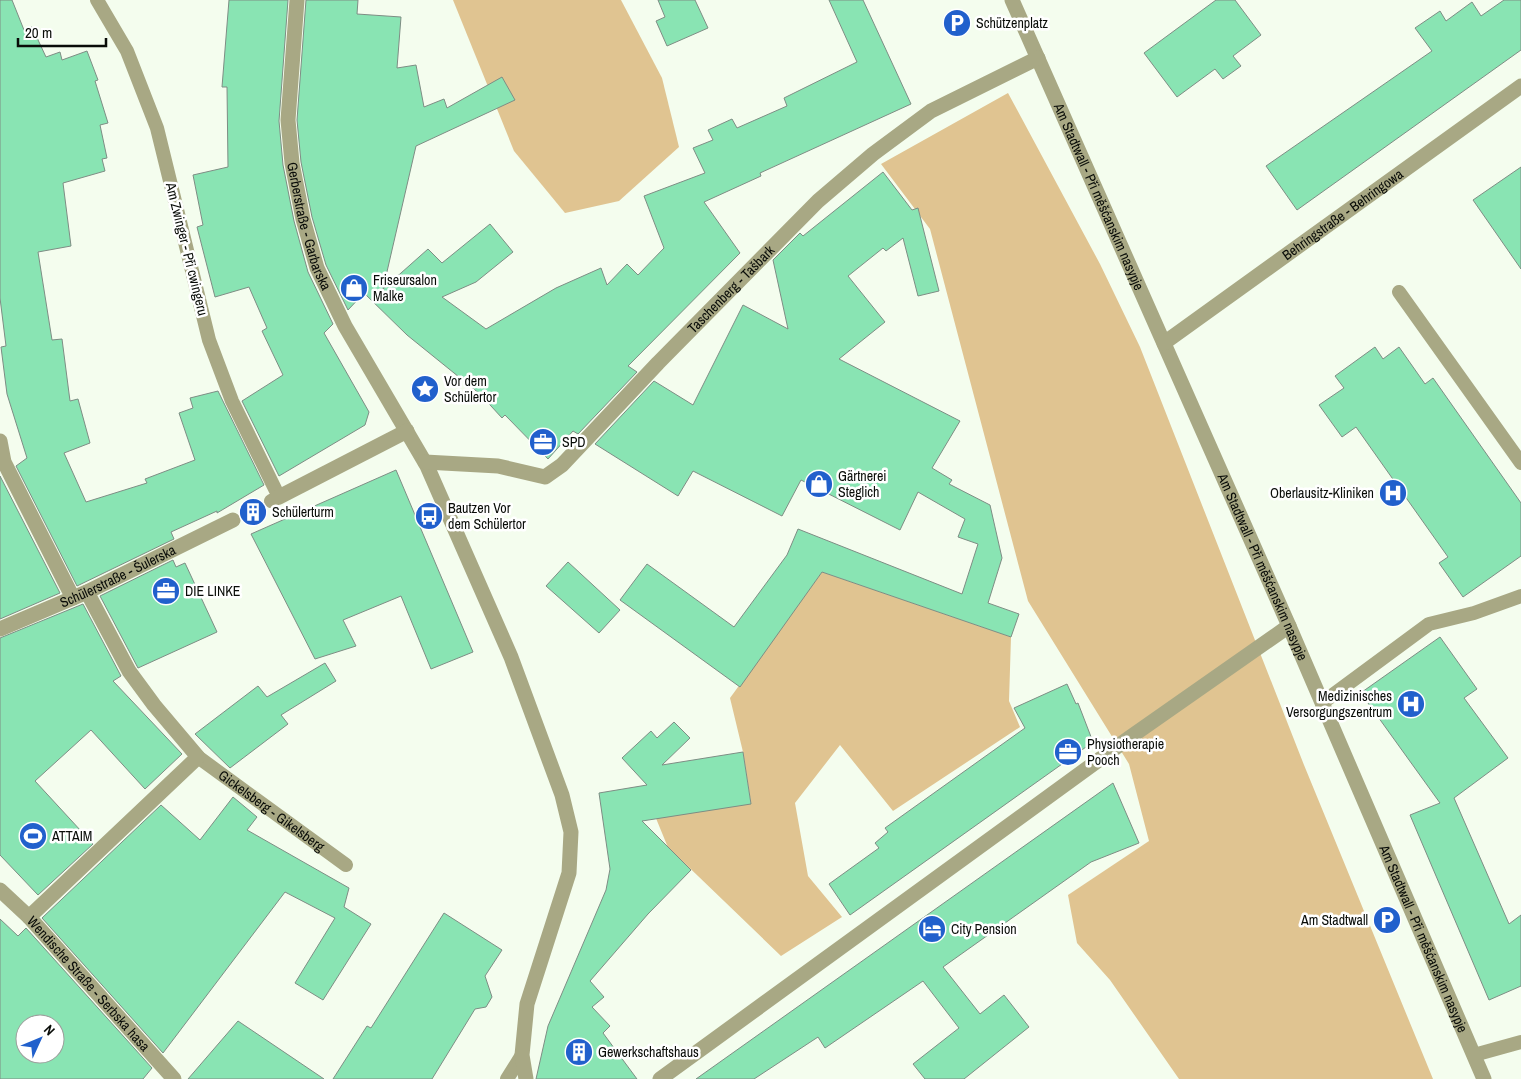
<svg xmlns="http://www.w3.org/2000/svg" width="1521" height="1079" viewBox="0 0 1521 1079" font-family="'Archivo Narrow',sans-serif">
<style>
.green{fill:#e0c491}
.building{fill:#89e4b3;stroke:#7e8d84;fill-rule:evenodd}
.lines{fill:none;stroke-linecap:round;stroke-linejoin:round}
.lane{stroke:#a8a884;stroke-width:14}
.street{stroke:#a8a884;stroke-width:15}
.labels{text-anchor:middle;stroke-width:5;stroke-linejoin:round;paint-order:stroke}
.poi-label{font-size:14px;fill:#090c08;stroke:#fff;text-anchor:start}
.street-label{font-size:14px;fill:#090c08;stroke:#fff}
</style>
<rect width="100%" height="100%" fill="#f4fdee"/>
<!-- green -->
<g class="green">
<path d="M453 0H621L662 78 679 147 619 201 565 213 514 151Z"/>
<path d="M1008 93 1100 264 1140 347 1304 765 1433 1079H1179L1110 980 1077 943 1068 895 1149 841 1129 764 1028 601 930 229 881 164Z"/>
<path d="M822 572 1011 637 1009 701 1020 727 893 811 840 745 795 803 808 876 842 917 781 956 672 851 669 850 653 811 751 803 743 752 730 698Z"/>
</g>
<!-- building -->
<g class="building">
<path d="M0 0H12L24 30 32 27 46 57 60 52 62 60 87 51 98 80 95 81 108 123 100 125 107 158 102 159 105 171 63 183 71 246 38 252 52 340 62 339 70 401 78 399 90 443 64 453 86 502 147 483 145 479 195 460 179 413 193 408 190 398 218 391 264 485 217 513V511L171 532 174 539 77 586 16 466 27 458 7 394 1 347 6 346 0 298Z"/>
<path d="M229 0H288L279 121 283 165 294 221 308 272 333 324 324 333 369 412 365 425 279 476 242 401 283 375 262 331 267 328 249 287 215 297 197 227 203 225 193 175 228 167 227 87H222Z"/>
<path d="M306 0H358L357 14 401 17 397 68 416 65 424 107 444 99 447 108 502 77 515 100 416 146 383 289 428 249 442 263 490 224 513 252 476 282 442 297 486 329 556 288 601 268 607 285 627 264 638 275 664 248 644 196 705 173 693 148 713 140 708 130 732 119 737 128 787 106 784 98 857 62 829 0H863L911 104 760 173 761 176 704 202 740 253 628 366 637 372 578 434 573 431 548 459 505 415 502 418 480 394 407 335 364 293 348 310 326 265 312 217 301 162 297 120Z"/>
<path d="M658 0H695L708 28 667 46 656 21 665 17Z"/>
<path d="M1216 0H1235L1261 35 1233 56 1241 66 1223 79 1215 69 1177 97 1144 53Z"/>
<path d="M1504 0H1521V50L1297 210 1266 166 1432 51 1415 28 1440 11 1446 21 1472 2 1481 16Z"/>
<path d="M1521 167V269L1473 200Z"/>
<path d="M883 172 912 210 918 208 939 291 918 296 903 238 886 251 883 248 848 276 885 322 839 359 960 421 932 468 952 480 949 484 990 505 1002 558 988 603 1019 614 1011 637 822 572 740 687 620 600 647 564 734 627 787 555 798 529 962 594 978 544 958 537 965 519 918 492 900 530 801 480 782 516 693 471 678 496 595 444 654 381 693 405 743 305 788 329 773 260 800 233 803 236Z"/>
<path d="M1375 347 1383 359 1399 347 1425 384 1433 378 1521 503V556L1463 597 1439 563 1448 557 1356 427 1342 437 1319 405 1344 388 1335 376Z"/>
<path d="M396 470 473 652 431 669 401 596 343 620 356 646 315 659 251 534Z"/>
<path d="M0 476 60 593 0 619Z"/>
<path d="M173 560 176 567 185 563 217 632 138 668 100 596Z"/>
<path d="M568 562 620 610 599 633 546 586Z"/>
<path d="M83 604 121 676 113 681 182 754 145 789 91 730 35 781 93 844 38 895 0 855V638Z"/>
<path d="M1440 637 1477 689 1464 698 1508 758 1454 798 1509 924 1521 915V986L1489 1000 1410 815 1440 803 1368 703 1369 702 1362 692Z"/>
<path d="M325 663 336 681 281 715 288 724 230 768 195 734 258 686 267 697Z"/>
<path d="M1067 684 1076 704 1078 703 1093 742 850 915 829 884 879 848 875 843 888 832 885 828 1025 728 1014 708Z"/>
<path d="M674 722 690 738 662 765 743 752 751 804 642 821 691 870 648 914 590 981 604 997 592 1007 610 1026 603 1033 637 1079H536L548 1026 606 890 610 869 599 793 647 785 622 758 651 731 657 738Z"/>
<path d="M1113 783 1139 843 1091 862 943 967 980 1014 1004 995 1029 1027 964 1079H925L913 1064 959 1028 923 981 825 1048 818 1037 754 1079H696Z"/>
<path d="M233 797 257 817 247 830 349 888 344 907 371 924 323 1000 295 983 335 918 285 892 163 1053 42 918 161 805 200 840Z"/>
<path d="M444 913 502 950 485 976 492 997 486 1007 475 1009 432 1079H333L367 1026 371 1028Z"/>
<path d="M0 919 18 936 26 928 152 1068 143 1079H0ZM25 1024H55V1054H25Z"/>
<path d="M238 1021 324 1079H188Z"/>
</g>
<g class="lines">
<!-- lane -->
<g class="lane">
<path d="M97 0 127 51 157 128 209 340 232 401 279 497 271 501"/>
<path d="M1399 292 1521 463"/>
<path d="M1322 703 1429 624 1474 613 1521 596"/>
<path id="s1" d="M198 757 346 865"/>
<path d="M1474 1055 1521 1042"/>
<path d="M507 1079 522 1055"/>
</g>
<!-- street -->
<g class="street">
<path id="s2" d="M297 0 288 120 292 163 303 219 317 268 345 326 427 466 511 657 562 795 571 832 569 873 527 1004 522 1055 526 1079"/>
<path id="s3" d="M1012 0 1289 626 1484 1079"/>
<path id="s4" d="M1164 343 1521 86"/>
<path d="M0 441 4 462 73 598"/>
<path id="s5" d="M425 462 498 466 545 477 562 465 658 363 818 201 873 154 931 111 1038 58"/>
<path d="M279 497 407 431"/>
<path id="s6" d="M0 629 87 592 233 520"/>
<path id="s7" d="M0 890 29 917 174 1079"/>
<path d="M29 917 198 757 154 705 129 671 87 592"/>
<path d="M660 1079 1129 738 1289 626"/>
</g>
</g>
<!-- icons -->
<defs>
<symbol id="parking-disc" viewBox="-11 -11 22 22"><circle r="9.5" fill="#2160cc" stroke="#fff"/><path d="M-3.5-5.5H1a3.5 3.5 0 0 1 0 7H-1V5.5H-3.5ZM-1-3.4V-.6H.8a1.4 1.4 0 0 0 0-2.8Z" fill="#fff"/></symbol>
<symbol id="shop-disc" viewBox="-11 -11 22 22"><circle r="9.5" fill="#2160cc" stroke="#fff"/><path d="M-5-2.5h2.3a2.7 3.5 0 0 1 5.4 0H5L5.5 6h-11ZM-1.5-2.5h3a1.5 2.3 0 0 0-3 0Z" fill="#fff"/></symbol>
<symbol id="sight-disc" viewBox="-11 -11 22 22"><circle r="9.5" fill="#2160cc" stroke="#fff"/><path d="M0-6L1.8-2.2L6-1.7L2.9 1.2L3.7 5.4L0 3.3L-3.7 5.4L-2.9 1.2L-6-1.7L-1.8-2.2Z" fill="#fff"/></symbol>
<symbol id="office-disc" viewBox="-11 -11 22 22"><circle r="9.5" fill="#2160cc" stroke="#fff"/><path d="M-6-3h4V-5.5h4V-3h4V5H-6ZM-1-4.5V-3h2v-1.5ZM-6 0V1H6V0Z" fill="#fff"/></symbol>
<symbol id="hospital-disc" viewBox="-11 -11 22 22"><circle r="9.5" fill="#2160cc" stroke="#fff"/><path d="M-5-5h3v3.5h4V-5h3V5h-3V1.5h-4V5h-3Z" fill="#fff"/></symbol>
<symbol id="building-disc" viewBox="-11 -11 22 22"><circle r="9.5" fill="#2160cc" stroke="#fff"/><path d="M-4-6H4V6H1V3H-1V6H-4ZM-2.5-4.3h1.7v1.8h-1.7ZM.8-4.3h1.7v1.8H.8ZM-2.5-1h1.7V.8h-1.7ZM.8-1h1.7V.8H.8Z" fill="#fff"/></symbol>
<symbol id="bus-disc" viewBox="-11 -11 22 22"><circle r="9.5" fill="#2160cc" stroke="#fff"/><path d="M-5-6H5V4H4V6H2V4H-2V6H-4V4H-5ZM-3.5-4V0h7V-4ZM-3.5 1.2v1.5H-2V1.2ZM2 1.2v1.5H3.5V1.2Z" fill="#fff"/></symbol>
<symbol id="stadium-disc" viewBox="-11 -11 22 22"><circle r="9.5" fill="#2160cc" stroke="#fff"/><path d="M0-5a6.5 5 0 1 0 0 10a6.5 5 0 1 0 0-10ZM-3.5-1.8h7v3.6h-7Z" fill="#fff"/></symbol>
<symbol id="hotel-disc" viewBox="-11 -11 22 22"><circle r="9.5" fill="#2160cc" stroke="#fff"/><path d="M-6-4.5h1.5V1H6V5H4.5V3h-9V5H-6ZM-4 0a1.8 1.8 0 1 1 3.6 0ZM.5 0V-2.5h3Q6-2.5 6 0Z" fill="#fff"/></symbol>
</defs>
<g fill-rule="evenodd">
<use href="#parking-disc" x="941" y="7" width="32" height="32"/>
<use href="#shop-disc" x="338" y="272" width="32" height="32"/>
<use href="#sight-disc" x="409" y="373" width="32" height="32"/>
<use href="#office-disc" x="527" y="426" width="32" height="32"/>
<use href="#shop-disc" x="803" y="468" width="32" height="32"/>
<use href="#hospital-disc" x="1377" y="477" width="32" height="32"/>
<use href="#building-disc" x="237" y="496" width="32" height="32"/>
<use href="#bus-disc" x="413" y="500" width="32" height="32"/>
<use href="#office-disc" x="150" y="575" width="32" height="32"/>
<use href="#hospital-disc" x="1395" y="688" width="32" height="32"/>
<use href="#office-disc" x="1052" y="736" width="32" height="32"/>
<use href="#stadium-disc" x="17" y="820" width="32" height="32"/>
<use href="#parking-disc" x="1371" y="904" width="32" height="32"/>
<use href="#hotel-disc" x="916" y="913" width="32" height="32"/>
<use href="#building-disc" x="563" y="1036" width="32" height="32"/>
</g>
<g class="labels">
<!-- poi labels -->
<g class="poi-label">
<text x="976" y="28">Schützenplatz</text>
<text x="373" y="285">Friseursalon<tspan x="373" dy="16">Malke</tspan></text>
<text x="444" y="386">Vor dem<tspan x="444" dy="16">Schülertor</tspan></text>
<text x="562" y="447">SPD</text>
<text x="838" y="481">Gärtnerei<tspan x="838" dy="16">Steglich</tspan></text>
<text x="1374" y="498" text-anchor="end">Oberlausitz-Kliniken</text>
<text x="448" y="513">Bautzen Vor<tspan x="448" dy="16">dem Schülertor</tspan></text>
<text x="272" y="517">Schülerturm</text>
<text x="185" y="596">DIE LINKE</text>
<text x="1392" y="701" text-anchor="end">Medizinisches<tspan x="1392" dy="16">Versorgungszentrum</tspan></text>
<text x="1087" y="749">Physiotherapie<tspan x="1087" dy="16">Pooch</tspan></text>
<text x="52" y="841">ATTAIM</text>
<text x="1368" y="925" text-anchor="end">Am Stadtwall</text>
<text x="951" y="934">City Pension</text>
<text x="598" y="1057">Gewerkschaftshaus</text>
</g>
<!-- street labels -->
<g class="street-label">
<text dy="5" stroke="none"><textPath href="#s3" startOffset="215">Am Stadtwall - Při měšćanskim nasypje</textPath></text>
<text dy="5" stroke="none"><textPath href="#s4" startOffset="220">Behringstraße - Behringowa</textPath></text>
<text dy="5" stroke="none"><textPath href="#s2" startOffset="229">Gerberstraße - Garbarska</textPath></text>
<text transform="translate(187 249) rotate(76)" y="5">Am Zwinger - Při cwingeru</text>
<text dy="5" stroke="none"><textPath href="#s5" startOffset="386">Taschenberg - Tašbark</textPath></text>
<text dy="5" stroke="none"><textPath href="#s3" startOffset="620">Am Stadtwall - Při měšćanskim nasypje</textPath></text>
<text dy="5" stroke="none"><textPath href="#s6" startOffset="129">Schülerstraße - Šulerska</textPath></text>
<text dy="5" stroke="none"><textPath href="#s1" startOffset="91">Gickelsberg - Gikelsberg</textPath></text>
<text dy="5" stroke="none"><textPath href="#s3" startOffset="1025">Am Stadtwall - Při měšćanskim nasypje</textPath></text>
<text dy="5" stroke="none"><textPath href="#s7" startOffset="129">Wendische Straße - Serbska hasa</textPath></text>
</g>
</g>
<!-- north arrow -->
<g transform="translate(40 1039) rotate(46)"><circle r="24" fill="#ffffff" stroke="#9d9e9c"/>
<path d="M0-4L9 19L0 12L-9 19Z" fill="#2160cc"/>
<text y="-8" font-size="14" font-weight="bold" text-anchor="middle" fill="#090c08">N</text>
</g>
<!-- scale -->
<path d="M18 38v8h88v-8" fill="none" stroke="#090c08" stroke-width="2.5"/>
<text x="25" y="38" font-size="15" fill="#090c08" stroke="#ffffff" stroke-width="4" paint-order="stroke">20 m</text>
</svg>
